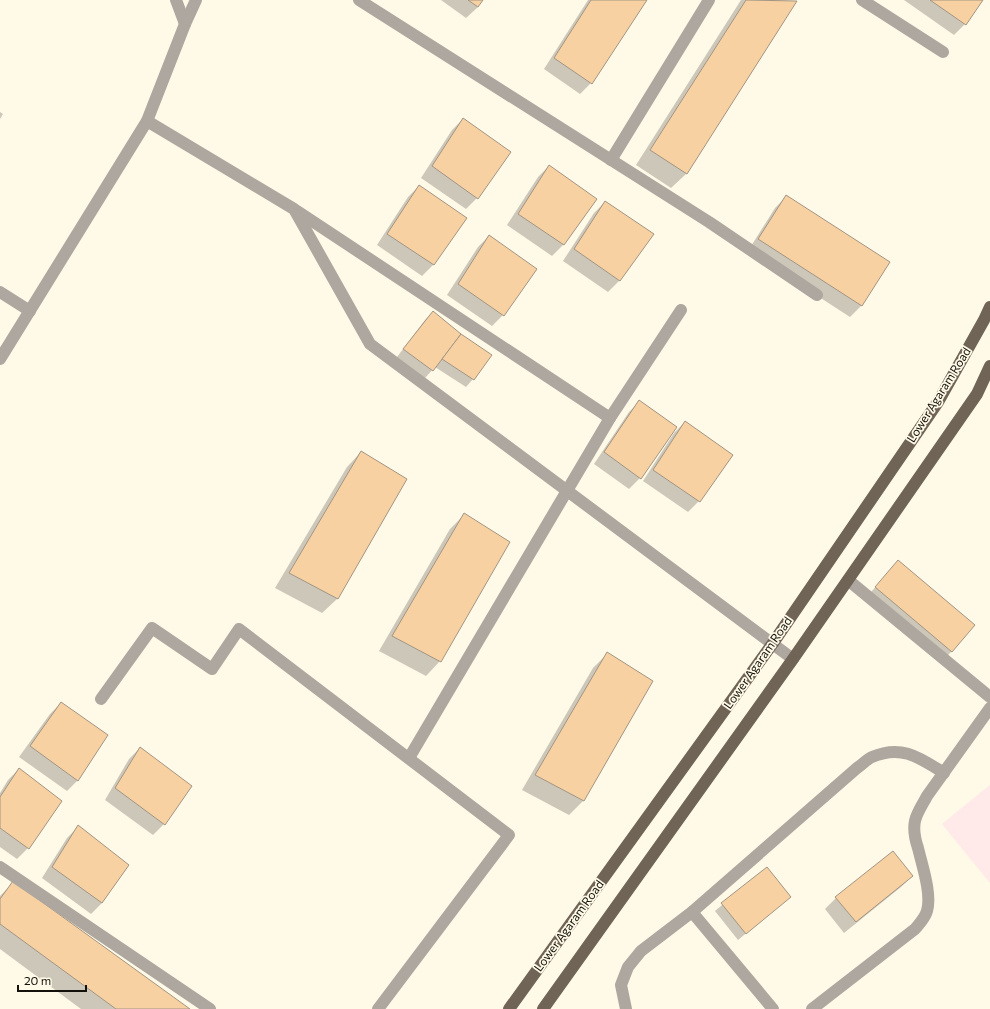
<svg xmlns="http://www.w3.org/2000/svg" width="990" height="1009" viewBox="0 0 990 1009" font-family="Commissioner,sans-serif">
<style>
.education{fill:#ffe9e9}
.shadow{fill:#0003}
.building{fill:#f7d1a1;stroke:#a39584}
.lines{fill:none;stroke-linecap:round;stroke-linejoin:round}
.minor{stroke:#aea7a0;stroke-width:12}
.major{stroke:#706457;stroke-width:12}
.labels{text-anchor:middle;stroke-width:3.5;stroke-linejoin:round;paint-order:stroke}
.street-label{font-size:12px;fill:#131109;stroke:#fff9e7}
</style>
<rect width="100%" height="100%" fill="#fff9e7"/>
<!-- education -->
<path class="education" d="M990 785V883L942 824Z"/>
<!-- shadow -->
<g class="shadow">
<path d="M441 0H482L478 7 466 18Z"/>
<path d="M588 0H645L591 83 580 94 544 69Z"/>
<path d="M741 0 796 1 686 174 671 188 636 165Z"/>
<path d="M904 0H981L965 24 954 35Z"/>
<path d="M0 112 3 114 0 119Z"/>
<path d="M463 119 477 198 466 209 421 178 452 130Z"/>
<path d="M549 166 596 199 563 245 552 256 507 225 538 177Z"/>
<path d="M419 186 466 219 433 265 422 276 377 245 408 197Z"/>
<path d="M786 197 888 262 861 306 850 317 748 251 775 208Z"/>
<path d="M605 202 619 281 608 292 563 261 594 213Z"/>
<path d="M489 236 503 315 492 326 447 295 478 247Z"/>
<path d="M433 312 473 379 466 387 435 367 425 378 397 357 425 320Z"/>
<path d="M640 401V478L629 489 594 464 629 412Z"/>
<path d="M685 422 699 501 688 512 643 481 674 433Z"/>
<path d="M361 452 406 479 337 599 322 613 275 588 347 467Z"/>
<path d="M464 515 440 661 426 676 379 651 450 529Z"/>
<path d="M898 561 952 651 941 662 865 599Z"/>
<path d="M607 654 652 681 583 801 569 815 522 790 593 668Z"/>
<path d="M61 703 78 780 67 791 19 757 50 714Z"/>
<path d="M140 748 164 824 153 835 105 800 129 759Z"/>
<path d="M19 769 28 848 17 859 0 847V793L8 780Z"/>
<path d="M78 827 128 865 102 903 91 914 42 878 67 838Z"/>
<path d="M766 868 790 897 738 940 715 911Z"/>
<path d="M912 876 901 887 844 933 825 909 836 898Z"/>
<path d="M13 883 188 1009H81L0 949V896Z"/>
</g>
<!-- building -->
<g class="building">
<path d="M468 0H483L478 7Z"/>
<path d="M591 0H647L592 84 554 58Z"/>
<path d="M746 0 797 1 687 174 650 150Z"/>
<path d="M930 0H983L966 25Z"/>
<path d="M463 118 511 152 478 199 432 166Z"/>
<path d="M549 165 597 199 564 245 518 214Z"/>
<path d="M419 185 467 218 434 265 387 234Z"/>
<path d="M786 195 890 262 862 306 758 239Z"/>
<path d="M605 201 654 234 620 281 574 249Z"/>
<path d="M489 235 537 269 504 316 458 284Z"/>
<path d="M433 311 461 334 433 371 403 349Z"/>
<path d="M461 334 492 355 474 380 442 359Z"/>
<path d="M639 400 677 427 641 479 604 452Z"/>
<path d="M685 421 733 455 700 502 653 470Z"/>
<path d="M361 451 407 479 338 599 289 573Z"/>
<path d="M464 513 510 542 441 662 392 636Z"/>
<path d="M898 560 975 625 952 652 875 587Z"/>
<path d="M607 652 653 681 584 801 535 775Z"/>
<path d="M61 702 108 735 78 781 30 746Z"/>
<path d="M140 747 192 786 165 825 115 788Z"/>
<path d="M19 768 62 801 29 849 0 828V797Z"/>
<path d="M78 825 129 865 102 903 52 867Z"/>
<path d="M893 851 913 876 856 922 835 897Z"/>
<path d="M767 867 791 897 746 934 721 903Z"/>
<path d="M13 881 190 1009H116L0 924V899Z"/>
</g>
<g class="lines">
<!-- minor -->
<g class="minor">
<path d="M176 0 185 24"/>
<path d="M359 0 709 222 817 295"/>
<path d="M862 0 943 52"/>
<path d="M147 121 294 209 370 344 793 659"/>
<path d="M611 160 709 0"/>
<path d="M297 211 610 418"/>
<path d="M0 292 30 311"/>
<path d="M0 359 147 121 185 24 196 0"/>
<path d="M848 580 990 697"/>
<path d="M101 699 152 628 212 669 239 629 509 835 378 1009"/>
<path d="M409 758 610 418 681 310"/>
<path d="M0 867 210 1009"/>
<path d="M692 912 773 1009"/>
<path d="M626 1009 621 985 628 967 641 951 692 912 857 768C862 765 867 759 872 757 902 744 920 758 944 773"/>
<path d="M812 1009 915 929C920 923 925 918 927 911 932 894 922 865 918 848 915 839 913 830 915 821 917 812 923 804 927 796L990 708"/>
</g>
<!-- major -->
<g class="major">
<path d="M509 1009 773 643 938 402 984 320 990 307"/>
<path d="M543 1009 793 659 977 394 990 366"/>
</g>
</g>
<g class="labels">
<!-- street labels -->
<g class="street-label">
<text transform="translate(939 395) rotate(-58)" y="4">Lower Agaram Road</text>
<text transform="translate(758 663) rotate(-55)" y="4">Lower Agaram Road</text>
<text transform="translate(569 926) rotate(-54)" y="4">Lower Agaram Road</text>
</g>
</g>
<!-- scale -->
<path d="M18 985v6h68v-6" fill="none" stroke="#131109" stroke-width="2"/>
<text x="24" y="985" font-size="12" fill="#131109" stroke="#fff9e7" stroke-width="3" paint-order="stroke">20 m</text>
</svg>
